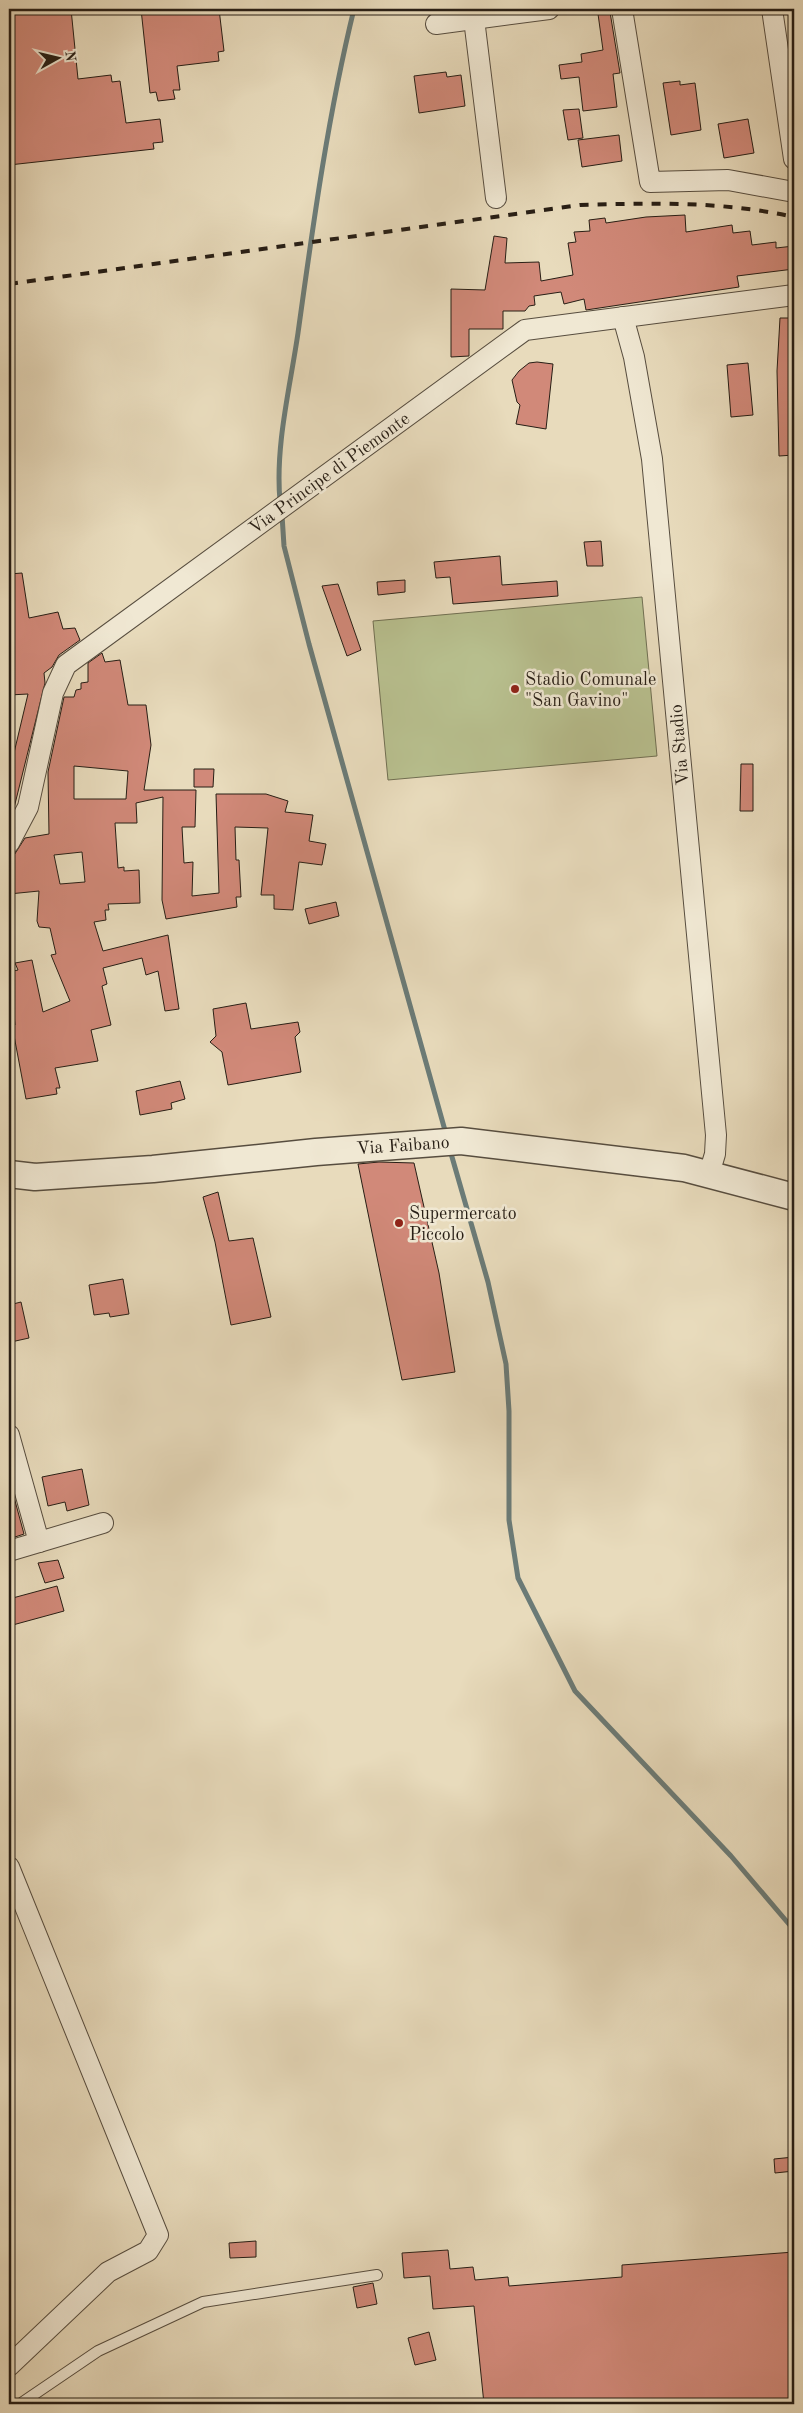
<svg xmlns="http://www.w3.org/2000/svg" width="803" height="2413" viewBox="0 0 803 2413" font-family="'Old Standard TT',serif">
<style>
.green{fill:#b8c08f;stroke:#706f52}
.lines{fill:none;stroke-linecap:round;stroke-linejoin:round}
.stream{stroke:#6b7b77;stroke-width:5}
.building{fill:#d18979;stroke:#271e15;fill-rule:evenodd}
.service-casing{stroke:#574d3f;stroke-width:12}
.minor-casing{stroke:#574d3f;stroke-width:22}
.tertiary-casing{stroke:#574d3f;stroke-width:29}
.service{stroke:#f0e8d3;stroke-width:10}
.minor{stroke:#f0e8d3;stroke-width:20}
.tertiary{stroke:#f0e8d3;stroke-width:26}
.rail{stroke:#271e15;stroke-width:4;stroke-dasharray:9 9;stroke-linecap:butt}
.poi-dot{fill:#8f2418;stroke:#f0e8d3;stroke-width:2}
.labels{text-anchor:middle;stroke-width:5;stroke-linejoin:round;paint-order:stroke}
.street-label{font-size:18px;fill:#271e15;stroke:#f0e8d3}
.poi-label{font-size:18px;fill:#271e15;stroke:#f0e8d3;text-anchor:start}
</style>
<rect width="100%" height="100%" fill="#e8dbbc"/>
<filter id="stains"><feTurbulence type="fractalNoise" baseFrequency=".004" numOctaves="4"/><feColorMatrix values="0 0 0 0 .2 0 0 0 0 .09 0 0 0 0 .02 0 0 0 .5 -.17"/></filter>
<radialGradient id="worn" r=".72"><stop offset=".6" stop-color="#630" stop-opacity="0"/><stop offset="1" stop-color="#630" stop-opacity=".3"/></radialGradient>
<!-- green -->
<path class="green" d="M642 597 657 756 388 780 373 621Z"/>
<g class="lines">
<!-- stream -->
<g class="stream">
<path d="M280 501C275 446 290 388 298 333 313 225 328 115 354 9"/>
<path d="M282 515 284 546 309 644 446 1134"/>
<path d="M450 1150 488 1282 506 1364 509 1411V1520L518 1578 575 1691 731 1856 794 1930"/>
</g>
</g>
<!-- building -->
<g class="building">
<path d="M9 9H71L78 79 111 75 112 82 120 81 126 123 160 119 163 142 153 143 154 149 9 165Z"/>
<path d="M141 9H219L224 51 218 52 219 61 177 66 180 90H173L175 99 158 101 156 92 150 93Z"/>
<path d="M610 12 620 73 613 74 617 107 583 111 579 77 561 79 559 65 582 62 581 54 603 50 598 14Z"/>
<path d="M446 72 447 77 461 75 465 106 419 113 414 76Z"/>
<path d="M680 81V85L695 83 701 130 671 135 663 83Z"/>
<path d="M579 109 583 138 568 140 563 110Z"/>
<path d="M748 119 754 153 724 158 718 124Z"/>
<path d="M619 135 622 161 582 167 578 140Z"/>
<path d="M685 215 686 232 732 225 733 233 750 231 752 245 776 242V248L794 246V269L737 276 739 287 586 310 584 299 564 304 561 292 534 296 535 305 529 306 525 311H503V329H469V356L451 357V289L485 290 494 236 507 238 505 263 539 262 541 281 573 275 568 243 576 242 574 232 590 231 589 220 605 218 606 223 646 217Z"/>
<path d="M780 318H794V455L779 456 777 371Z"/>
<path d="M537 362 553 364 546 429 516 424 520 405 517 402 512 380 519 371 529 363Z"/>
<path d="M748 363 753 415 731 417 727 365Z"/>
<path d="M601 541 603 566H587L584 542Z"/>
<path d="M500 556 502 585 557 581 558 596 453 604 450 577 436 578 434 562Z"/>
<path d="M22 573 29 618 58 612 63 629 75 628 80 640 59 655 52 667 44 673 45 683 14 808 9 807V774L28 694 9 695V574Z"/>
<path d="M405 580V592L378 595 377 582Z"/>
<path d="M338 584 361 650 347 656 322 586Z"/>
<path d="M102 653 105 662 120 660 128 705H146L151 745 144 790H196L195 827H182L184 863 193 862 192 896 219 893 216 794H266L288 801 285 812 313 815 309 841 326 844 322 865 299 862 293 910 274 909V895H261L268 828 235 827 236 860H239L241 897H236L237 907 166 919 162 900 163 797 136 803 137 823H115L118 868 124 867V871L139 870 140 903 108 904 109 910H105L106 920 94 922 103 951 168 935 179 1009 165 1011 158 971 146 975 142 958 103 968 107 984 102 986 111 1025 91 1030 98 1061 55 1068 60 1088H56L57 1094 26 1099 12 1025H15L12 990H9V972L18 970 15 963 32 960 43 1012 70 1001 51 955 56 954 50 928 39 927 37 921 39 891 9 894V863L25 838 49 834 48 772 64 697H74L76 690 81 689V683L88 682V663ZM74 766 128 771 126 799H74ZM82 852 85 882 60 884 54 855Z"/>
<path d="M741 764H753V811H740Z"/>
<path d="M194 769H214L213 787H194Z"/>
<path d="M336 902 339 916 309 924 305 909Z"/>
<path d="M246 1003 251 1029 298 1022 300 1032 295 1037 301 1072 228 1085 222 1052 210 1042 216 1036 213 1009Z"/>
<path d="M180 1081 185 1099 171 1103 172 1109 140 1115 136 1091Z"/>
<path d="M379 1162 414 1163 439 1273 455 1372 402 1380 358 1164Z"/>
<path d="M218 1192 229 1241 253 1238 271 1317 231 1325 215 1242 203 1197Z"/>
<path d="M123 1279 129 1314 110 1317 109 1313 94 1315 89 1285Z"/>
<path d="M21 1302 29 1338 11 1342 9 1305Z"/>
<path d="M82 1469 89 1505 67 1511 65 1502 48 1506 42 1477Z"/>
<path d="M9 1486H11L24 1534 9 1539Z"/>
<path d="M58 1560 64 1578 45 1583 38 1563Z"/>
<path d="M57 1586 64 1611 9 1626V1599Z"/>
<path d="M794 2157V2171L775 2173 774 2159Z"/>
<path d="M256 2241V2257L230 2258 229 2243Z"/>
<path d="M448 2250 450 2269 473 2267 475 2280 508 2277 509 2286 622 2277V2265L794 2252V2404H484L474 2306 433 2309 430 2276 404 2278 402 2253Z"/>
<path d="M373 2283 377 2304 357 2308 353 2287Z"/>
<path d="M429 2332 436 2360 415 2365 408 2338Z"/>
</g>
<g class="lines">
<defs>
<path id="service" d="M20 2404 98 2351 203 2302 377 2275"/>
<g id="minor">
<path d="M622 9 650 182 728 180 794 192"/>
<path d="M772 9 794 159"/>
<path d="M474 19 496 198"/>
<path d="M436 24 549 9"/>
<path d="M623 317 634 357 652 459 716 1135 715 1154 709 1174"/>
<path d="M9 843 28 807 53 693 66 665 525 330 794 295"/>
<path d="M9 1435 39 1542"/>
<path d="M9 1551 103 1523"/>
<path d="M9 1867 158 2235 148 2251 108 2272 9 2366"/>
</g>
<path id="tertiary" d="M9 1174 35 1177 153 1169 316 1152 461 1141 684 1168 794 1197"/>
</defs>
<!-- service casing -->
<use href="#service" class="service-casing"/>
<!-- minor casing -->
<use href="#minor" class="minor-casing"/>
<!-- tertiary casing -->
<use href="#tertiary" class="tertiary-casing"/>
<!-- service -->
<use href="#service" class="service"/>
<!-- minor -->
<use href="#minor" class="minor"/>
<!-- tertiary -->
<use href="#tertiary" class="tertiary"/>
<!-- rail -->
<path class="rail" d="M9 284 580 205C652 203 723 201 794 217"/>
</g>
<!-- markers -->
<g class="poi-dot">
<circle cx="515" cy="689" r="5"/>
<circle cx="399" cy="1223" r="5"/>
</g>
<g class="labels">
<!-- street labels -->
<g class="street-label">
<text transform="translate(329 473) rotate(-36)" y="6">Via Principe di Piemonte</text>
<text transform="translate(679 745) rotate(-95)" y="6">Via Stadio</text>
<text transform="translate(403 1145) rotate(-4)" y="6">Via Faibano</text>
</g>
<!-- poi labels -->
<g class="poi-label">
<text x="525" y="685">Stadio Comunale<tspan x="525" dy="21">"San Gavino"</tspan></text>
<text x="409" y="1219">Supermercato<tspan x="409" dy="21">Piccolo</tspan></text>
</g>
</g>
<!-- margin -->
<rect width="803" height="2413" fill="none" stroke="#e8dbbc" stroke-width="30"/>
<rect x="10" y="10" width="783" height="2393" fill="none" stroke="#271e15" stroke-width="2.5"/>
<rect x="15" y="15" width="773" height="2383" fill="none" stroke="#271e15"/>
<!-- north arrow -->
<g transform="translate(58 58) rotate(82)" stroke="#f0e8d3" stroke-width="4" paint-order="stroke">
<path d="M0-4L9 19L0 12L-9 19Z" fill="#271e15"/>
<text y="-8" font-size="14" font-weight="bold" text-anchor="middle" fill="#271e15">N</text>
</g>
<rect width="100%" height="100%" filter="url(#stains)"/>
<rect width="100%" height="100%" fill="url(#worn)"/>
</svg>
